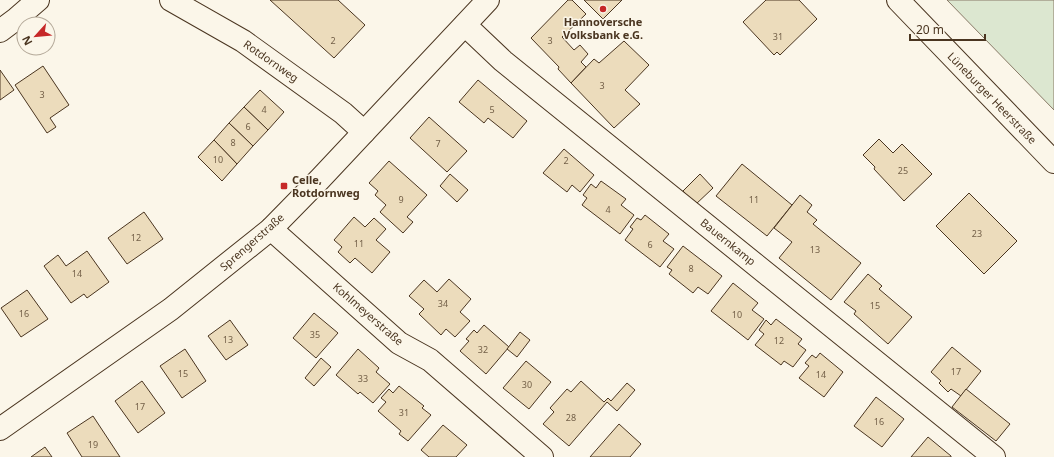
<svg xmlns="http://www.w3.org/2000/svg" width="1054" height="457" viewBox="0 0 1054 457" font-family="'Noto Sans',sans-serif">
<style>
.green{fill:#dce7d0;stroke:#887966}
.building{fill:#ecdcbc;stroke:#4a3520}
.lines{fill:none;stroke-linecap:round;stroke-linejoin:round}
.minor-casing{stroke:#4a3520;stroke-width:24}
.major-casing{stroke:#4a3520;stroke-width:24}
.minor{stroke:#fbf6e9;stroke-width:22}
.major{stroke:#fbf6e9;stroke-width:22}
.poi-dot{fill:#c62828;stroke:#fbf6e9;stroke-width:1.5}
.labels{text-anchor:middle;stroke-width:3;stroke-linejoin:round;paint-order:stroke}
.number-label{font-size:9px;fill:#725f47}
.poi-label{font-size:11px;font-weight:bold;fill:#4a3520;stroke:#fbf6e9}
.street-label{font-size:11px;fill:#4a3520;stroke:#fbf6e9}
</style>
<rect width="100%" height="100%" fill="#fbf6e9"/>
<!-- green -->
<path class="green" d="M947 0H1054V110Z"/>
<!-- building -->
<g class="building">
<path d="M270 0H338L365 25 334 58Z"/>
<path d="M568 0H572L586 14 562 37 574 50 580 45 588 54 581 62 586 67 571 83 558 69 559 67 531 38Z"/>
<path d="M584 0H622L603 19Z"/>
<path d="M766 0H799L817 19 780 55 777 52 774 55 743 22Z"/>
<path d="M624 41 649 65 625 90 640 104 614 128 571 83 594 59 599 63Z"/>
<path d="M43 66 69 105 50 118 56 127 47 133 15 85Z"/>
<path d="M0 70 14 90 0 100Z"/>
<path d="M478 80 527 121 513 138 488 118 484 123 459 102Z"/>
<path d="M260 90 284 112 268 130 244 107Z"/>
<path d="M244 107 268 130 253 146 229 123Z"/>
<path d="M429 117 467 151 447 172 410 138Z"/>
<path d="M229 123 253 146 237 164 214 140Z"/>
<path d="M879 139 893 153 902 144 932 174 904 201 874 169 875 167 863 155Z"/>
<path d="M214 140 237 164 222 181 198 157Z"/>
<path d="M564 149 594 175 580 192 572 185 567 192 543 173Z"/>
<path d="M389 161 427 195 407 217 413 222 403 233 380 212 386 205 375 195 378 191 369 183Z"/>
<path d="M742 164 792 205 767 236 716 196Z"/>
<path d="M450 174 468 190 457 202 440 186Z"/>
<path d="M700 174 713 188 695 205 683 191Z"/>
<path d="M601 181 626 199 621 205 634 215 620 234 582 205 587 198 583 195 591 184 596 188Z"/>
<path d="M969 193 1017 241 984 274 936 226Z"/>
<path d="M800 195 812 205 807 212 817 220 813 224 861 263 831 300 779 258 792 242 774 228Z"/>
<path d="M144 212 163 239 127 264 108 238Z"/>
<path d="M645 215 669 234 663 241 674 249 660 267 625 240 633 229 630 227 637 218 641 220Z"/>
<path d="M354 217 365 227 374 218 386 229 376 240 390 252 372 273 355 258 350 263 338 252 342 247 334 240Z"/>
<path d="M683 246 722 276 708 294 698 287 693 293 669 274 672 270 667 267Z"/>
<path d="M87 251 109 282 87 298 84 294 71 303 44 266 58 255 66 266Z"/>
<path d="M868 274 882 286 879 289 912 317 888 344 854 314 856 311 844 302Z"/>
<path d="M449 279 471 299 460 312 470 321 455 337 446 329 441 335 419 314 424 309 409 296 424 280 437 292Z"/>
<path d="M733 283 758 303 752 310 764 319 748 340 711 311Z"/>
<path d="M27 290 48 319 21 337 1 308Z"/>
<path d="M314 313 338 333 316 358 293 338Z"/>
<path d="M776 319 802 339 798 344 806 350 793 367 784 361 781 365 755 345 764 334 759 330 766 320 771 325Z"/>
<path d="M230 320 248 345 226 360 208 336Z"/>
<path d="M484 325 509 347 486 374 460 351 469 341 466 339 474 330 477 333Z"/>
<path d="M520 332 530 340 517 357 507 349Z"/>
<path d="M952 347 981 371 961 396 951 389 948 392 939 383 941 381 931 372Z"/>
<path d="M185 349 206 381 182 398 160 366Z"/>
<path d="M358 349 379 368 376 372 390 384 373 403 360 392 358 394 336 375Z"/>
<path d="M820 353 843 372 824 397 799 378 809 366 805 363 812 355 816 358Z"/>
<path d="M321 358 331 367 314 386 305 378Z"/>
<path d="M526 361 551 382 529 409 503 388Z"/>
<path d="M142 381 165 413 138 433 115 401Z"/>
<path d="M581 381 604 402 608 398 611 401 627 383 635 390 617 411 607 402 569 446 543 424 554 412 550 408 567 389 571 392Z"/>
<path d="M399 386 424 406 422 408 431 415 408 441 399 434 401 431 378 411 386 402 381 398 389 389 393 393Z"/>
<path d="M966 389 1010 424 996 441 952 407Z"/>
<path d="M876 397 904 419 882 447 854 426Z"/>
<path d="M93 416 120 457H82L67 433Z"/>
<path d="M619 424 641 444 630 457H590Z"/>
<path d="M443 425 467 445 456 457H429L421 450Z"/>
<path d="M928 437 951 456V457H911Z"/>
<path d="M45 447 52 457H31Z"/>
</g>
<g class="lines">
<defs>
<g id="minor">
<path d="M171 0 243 41 343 113 364 132"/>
<path d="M465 25 503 61 994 457"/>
<path d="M0 31 16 19 38 0"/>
<path d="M271 229 399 343 430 360 542 457"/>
<path d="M0 429 171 309 271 229 320 179 488 0"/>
</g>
<path id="major" d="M898 0 1054 162"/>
</defs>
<!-- minor casing -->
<use href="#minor" class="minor-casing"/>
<!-- major casing -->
<use href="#major" class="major-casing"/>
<!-- minor -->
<use href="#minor" class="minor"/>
<!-- major -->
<use href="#major" class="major"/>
</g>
<!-- markers -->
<g class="poi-dot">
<circle cx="603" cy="9" r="4"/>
<rect x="280" y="182" width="8" height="8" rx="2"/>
</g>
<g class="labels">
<!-- number labels -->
<g class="number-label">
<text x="778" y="40">31</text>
<text x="333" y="44">2</text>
<text x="550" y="44">3</text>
<text x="602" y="89">3</text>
<text x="42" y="98">3</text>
<text x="264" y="113">4</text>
<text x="492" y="113">5</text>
<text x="248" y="130">6</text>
<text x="233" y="146">8</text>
<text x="438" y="147">7</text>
<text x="218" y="163">10</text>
<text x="566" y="164">2</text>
<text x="903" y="174">25</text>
<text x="401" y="203">9</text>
<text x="754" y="203">11</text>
<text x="608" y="213">4</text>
<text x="977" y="237">23</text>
<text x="136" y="241">12</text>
<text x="359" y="247">11</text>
<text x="650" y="248">6</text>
<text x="815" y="253">13</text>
<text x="691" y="272">8</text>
<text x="77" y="277">14</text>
<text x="443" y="307">34</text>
<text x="875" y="309">15</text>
<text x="24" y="317">16</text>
<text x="737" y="318">10</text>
<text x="315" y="338">35</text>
<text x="228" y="343">13</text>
<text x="779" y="344">12</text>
<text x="483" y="353">32</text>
<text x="956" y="375">17</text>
<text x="183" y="377">15</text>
<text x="821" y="378">14</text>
<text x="363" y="382">33</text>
<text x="527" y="388">30</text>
<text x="140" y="410">17</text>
<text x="404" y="416">31</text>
<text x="571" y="421">28</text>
<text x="879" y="425">16</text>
<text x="93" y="448">19</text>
</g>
<!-- poi labels -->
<g class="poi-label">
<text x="603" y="26">Hannoversche<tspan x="603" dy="13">Volksbank e.G.</tspan></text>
<text x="292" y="184" text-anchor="start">Celle,<tspan x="292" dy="13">Rotdornweg</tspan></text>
</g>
<!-- street labels -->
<g class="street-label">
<text transform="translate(271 61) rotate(35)" y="4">Rotdornweg</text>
<text transform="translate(992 98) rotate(46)" y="4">Lüneburger Heerstraße</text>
<text transform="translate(252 242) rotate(-41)" y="4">Sprengerstraße</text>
<text transform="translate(728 242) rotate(39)" y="4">Bauernkamp</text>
<text transform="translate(368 314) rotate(41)" y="4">Kohlmeyerstraße</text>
</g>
</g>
<!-- north arrow -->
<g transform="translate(36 36) rotate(243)"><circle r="19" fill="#fbf6e9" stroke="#b4a999"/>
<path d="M0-3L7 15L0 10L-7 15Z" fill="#c62828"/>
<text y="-6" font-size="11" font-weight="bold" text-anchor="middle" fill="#4a3520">N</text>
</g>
<!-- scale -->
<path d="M910 34v6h75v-6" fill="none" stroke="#4a3520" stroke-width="2"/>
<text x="916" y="34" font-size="12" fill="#4a3520" stroke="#fbf6e9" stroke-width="3" paint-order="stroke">20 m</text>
</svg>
